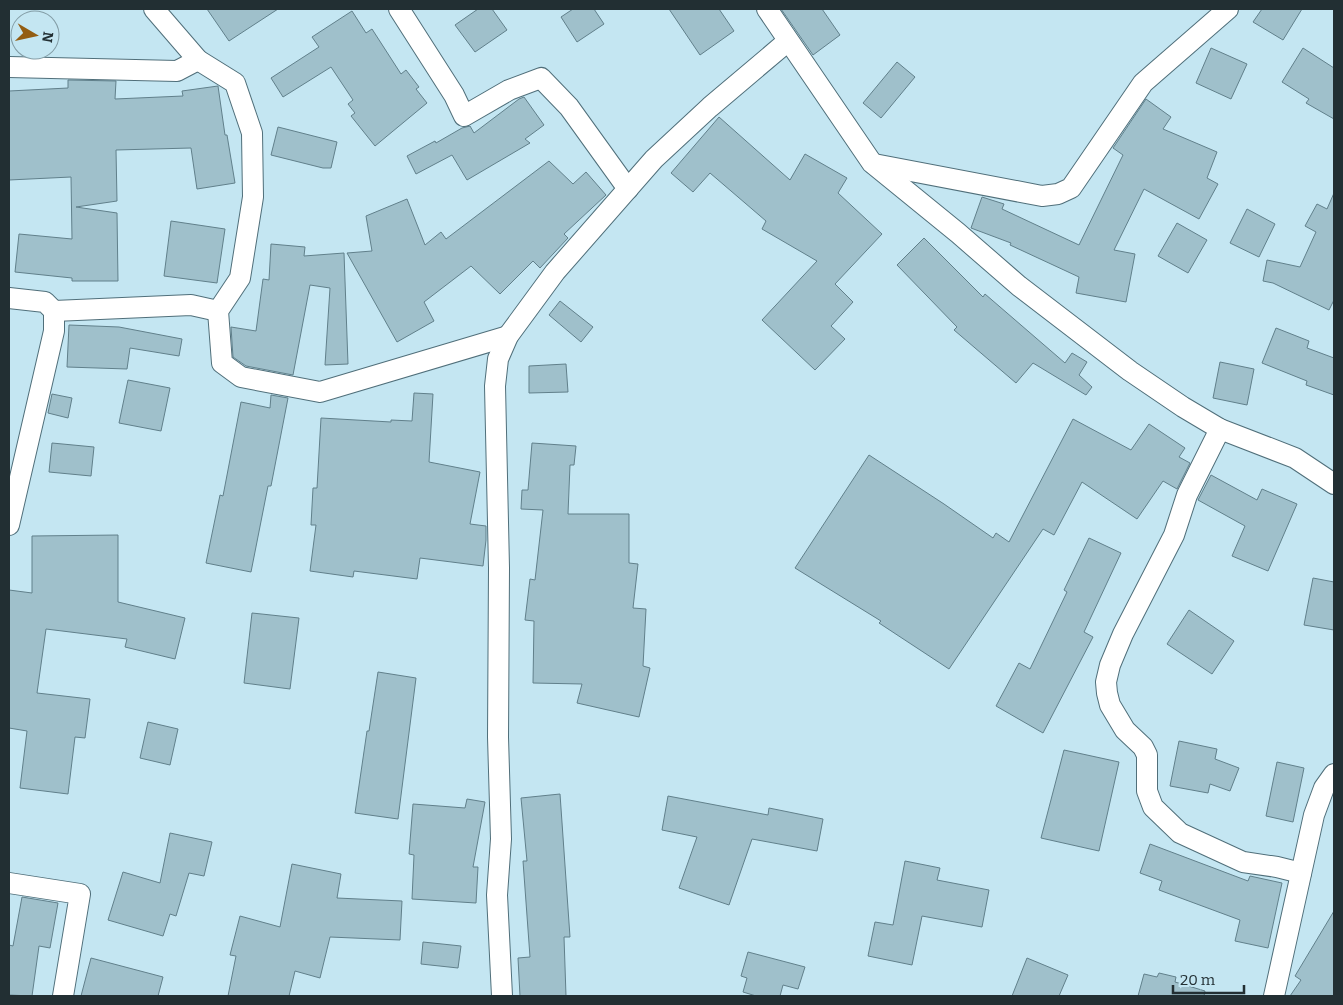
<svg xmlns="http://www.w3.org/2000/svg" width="1343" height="1005" viewBox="0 0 1343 1005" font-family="Bitter,serif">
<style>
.building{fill:#9fc0cb;stroke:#61808b}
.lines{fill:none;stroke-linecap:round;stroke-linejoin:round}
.street-casing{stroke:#506f7a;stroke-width:22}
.street{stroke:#fff;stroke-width:20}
</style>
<rect width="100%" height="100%" fill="#c4e6f2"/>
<!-- building -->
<g class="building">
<path d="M207 9H278L229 41Z"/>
<path d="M478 9H492L507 30 475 52 455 25Z"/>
<path d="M573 9H594L604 24 577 42 561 17Z"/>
<path d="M669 9H719L734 31 700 55Z"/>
<path d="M781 9H822L840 35 813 55Z"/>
<path d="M1262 9H1302L1283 40 1253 22Z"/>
<path d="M352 11 366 33 372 29 401 74 406 70 419 87 416 89 427 103 375 146 351 116 355 113 348 104 353 100 331 67 283 97 271 78 319 47 312 37Z"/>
<path d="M1211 48 1247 64 1231 99 1196 83Z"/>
<path d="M1303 48 1334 68V119L1306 103 1309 99 1282 82Z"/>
<path d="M897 62 915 77 881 118 863 103Z"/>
<path d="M68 80 116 81 115 99 183 96 182 91 218 86 225 135H227L235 183 197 189 191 148 116 150 117 201 76 207 117 213 118 281H72V278L15 272 19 234 72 239 71 177 9 180V91L68 88Z"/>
<path d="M524 97 544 125 525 139 530 143 467 180 452 155 416 174 407 156 435 141 436 143 462 128 470 126 474 133 519 99Z"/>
<path d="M1146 99 1171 117 1163 129 1217 152 1207 178 1218 184 1199 219 1144 189 1114 250 1135 254 1126 302 1076 293 1079 277 1010 245 1011 243 971 228 982 197 1004 204 1002 209 1079 245 1123 155 1113 148Z"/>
<path d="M719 117 790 180 805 154 847 178 838 193 882 234 835 284 853 302 831 326 845 339 815 370 762 320 817 261 762 229 766 221 710 173 693 192 671 173Z"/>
<path d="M278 127 337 142 331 168H323L271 155Z"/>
<path d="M549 161 573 184 586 172 606 195 564 234 568 238 540 268 533 261 500 294 471 266 424 302 434 321 397 342 347 253 372 251 366 216 407 199 425 245 441 232 446 239Z"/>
<path d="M1334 193V300L1329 310 1273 283 1263 281 1267 260 1300 267 1316 232 1305 226 1317 204 1327 209Z"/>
<path d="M1247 209 1275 224 1259 257 1230 243Z"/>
<path d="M171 221 225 229 217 283 164 276Z"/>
<path d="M1177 223 1207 240 1188 273 1158 256Z"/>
<path d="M924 238 983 297 985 294 1065 363 1072 353 1087 362 1079 375 1092 387 1086 395 1033 363 1016 383 954 330 957 327 897 265Z"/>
<path d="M271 244 305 247 304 256 344 253 348 364 325 365 330 288 310 285 293 375 246 366 233 357 231 327 256 331 263 279 269 280Z"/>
<path d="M560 301 593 327 581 342 549 315Z"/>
<path d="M69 325 119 327 182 339 179 356 130 348 127 369 67 367Z"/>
<path d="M1276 328 1309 341 1307 348 1334 358V395L1306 385 1307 381 1262 363Z"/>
<path d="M1220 362 1254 369 1247 405 1213 398Z"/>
<path d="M566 364 568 392 529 393V366Z"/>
<path d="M128 380 170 388 161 431 119 423Z"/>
<path d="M414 393 433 394 429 462 480 472 470 524 486 526V540L483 566 420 558 417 579 354 571 353 577 310 571 316 525H311L313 488H317L321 418 391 422V420L412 421Z"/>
<path d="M52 394 72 398 68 418 48 413Z"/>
<path d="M271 395 288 398 271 486H268L251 572 206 563 220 495 223 496 241 402 270 408Z"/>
<path d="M1073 419 1131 450 1149 424 1185 448 1179 457 1190 463 1177 489 1163 481 1137 519 1082 482 1054 535 1043 529 949 669 879 623 881 621 795 568 869 455 944 504 993 538 996 533 1009 542Z"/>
<path d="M52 443 94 447 91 476 49 472Z"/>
<path d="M532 443 576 446 574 465H570L568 514H629V563L638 564 633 608 646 609 643 666 650 668 639 717 577 703 582 684 533 683 534 621 525 620 530 579 535 580 543 510 521 509 522 490H528Z"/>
<path d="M1211 475 1257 500 1262 489 1297 504 1268 571 1232 556 1245 526 1198 500Z"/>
<path d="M118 535V602L185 618 175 659 125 647 127 639 46 629 37 693 90 699 85 738 75 737 68 794 20 788 27 731 9 728V590L32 593V536Z"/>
<path d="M1089 538 1121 553 1084 632 1093 637 1043 733 996 706 1019 663 1030 669 1067 592 1064 590Z"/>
<path d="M1313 578 1334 582V630L1304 625Z"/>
<path d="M1189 610 1234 641 1212 674 1167 644Z"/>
<path d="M252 613 299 618 290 689 244 683Z"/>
<path d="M378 672 416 678 398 819 355 813 367 731H369Z"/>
<path d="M148 722 178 729 170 765 140 758Z"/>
<path d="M1179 741 1217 749 1215 759 1239 768 1230 791 1210 784 1208 793 1170 786Z"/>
<path d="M1064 750 1119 762 1099 851 1041 838Z"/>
<path d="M1277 762 1304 768 1293 822 1266 816Z"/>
<path d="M560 794 570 937H564L566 996H520L518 958 530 957 523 861H527L521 798Z"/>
<path d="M668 796 768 815 769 808 823 819 817 851 752 839 729 905 679 888 697 837 662 830Z"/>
<path d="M467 799 485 802 473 867H478L476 903 412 899 414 855 409 854 413 804 465 808Z"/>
<path d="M170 833 212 842 204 876 189 873 176 916 170 914 163 936 108 920 123 872 160 883Z"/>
<path d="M1150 844 1248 881 1250 876 1282 883 1268 948 1235 941 1240 920 1159 890 1162 881 1140 873Z"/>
<path d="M905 861 940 868 937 880 989 890 982 927 922 916 912 965 868 956 875 922 893 925Z"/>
<path d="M292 864 341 874 337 898 402 901 400 940 330 937 320 978 295 971 289 996H228L236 956 230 955 240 916 280 927Z"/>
<path d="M22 897 58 903 50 948 39 946 32 996 9 995V945L13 946Z"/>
<path d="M1334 911V996H1290L1301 980 1295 976Z"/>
<path d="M423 942 461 946 458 968 421 964Z"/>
<path d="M748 952 805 967 798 989 783 985 780 996H756L743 992 747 978 741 976Z"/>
<path d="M91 958 163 977 158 996H81Z"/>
<path d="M1027 958 1068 975 1059 996H1012Z"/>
<path d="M1159 973 1176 977 1175 982 1205 991 1204 996H1138L1144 974 1157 977Z"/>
</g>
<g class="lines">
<defs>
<g id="street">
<path d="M154 9 198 60 235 83 252 133 253 197 240 278 218 311 222 363 241 377 320 392 508 336"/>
<path d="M399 9 454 95 464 116 509 90 541 78 569 107 628 189"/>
<path d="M767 9 872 163 958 233 1019 286 1130 371 1183 407 1220 429 1295 458 1334 484"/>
<path d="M9 67 177 71 198 60"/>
<path d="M874 164 1042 196 1058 194 1071 188 1143 83 1228 9"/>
<path d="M9 298 45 302 54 311V331L9 525"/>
<path d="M54 311 191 305 218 311"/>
<path d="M1220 429 1187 495 1174 535 1123 634 1110 665 1106 682 1107 693 1110 705 1125 730 1143 747 1147 755V791L1153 807 1180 833 1243 862 1277 867 1301 873"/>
<path d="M9 883 80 894 63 996"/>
<path d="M502 996 497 895 501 839 498 737 499 568 495 386 498 359 508 336 555 272 654 159 710 107 788 41"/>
<path d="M1274 996 1314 815 1324 788 1334 774"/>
</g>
</defs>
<!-- street casing -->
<use href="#street" class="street-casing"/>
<!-- street -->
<use href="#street" class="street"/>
</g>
<!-- border -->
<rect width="1343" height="1005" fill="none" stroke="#222f33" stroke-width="20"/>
<!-- north arrow -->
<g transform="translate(35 35) rotate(99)"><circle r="24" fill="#c4e6f2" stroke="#839da6"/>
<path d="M0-4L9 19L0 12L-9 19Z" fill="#935d13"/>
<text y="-8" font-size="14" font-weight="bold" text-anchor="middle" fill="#222f33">N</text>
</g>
<!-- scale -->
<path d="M1173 985v8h71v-8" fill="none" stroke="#222f33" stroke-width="2.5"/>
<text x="1180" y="985" font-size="15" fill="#222f33" stroke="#c4e6f2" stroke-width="4" paint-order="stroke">20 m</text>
</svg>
